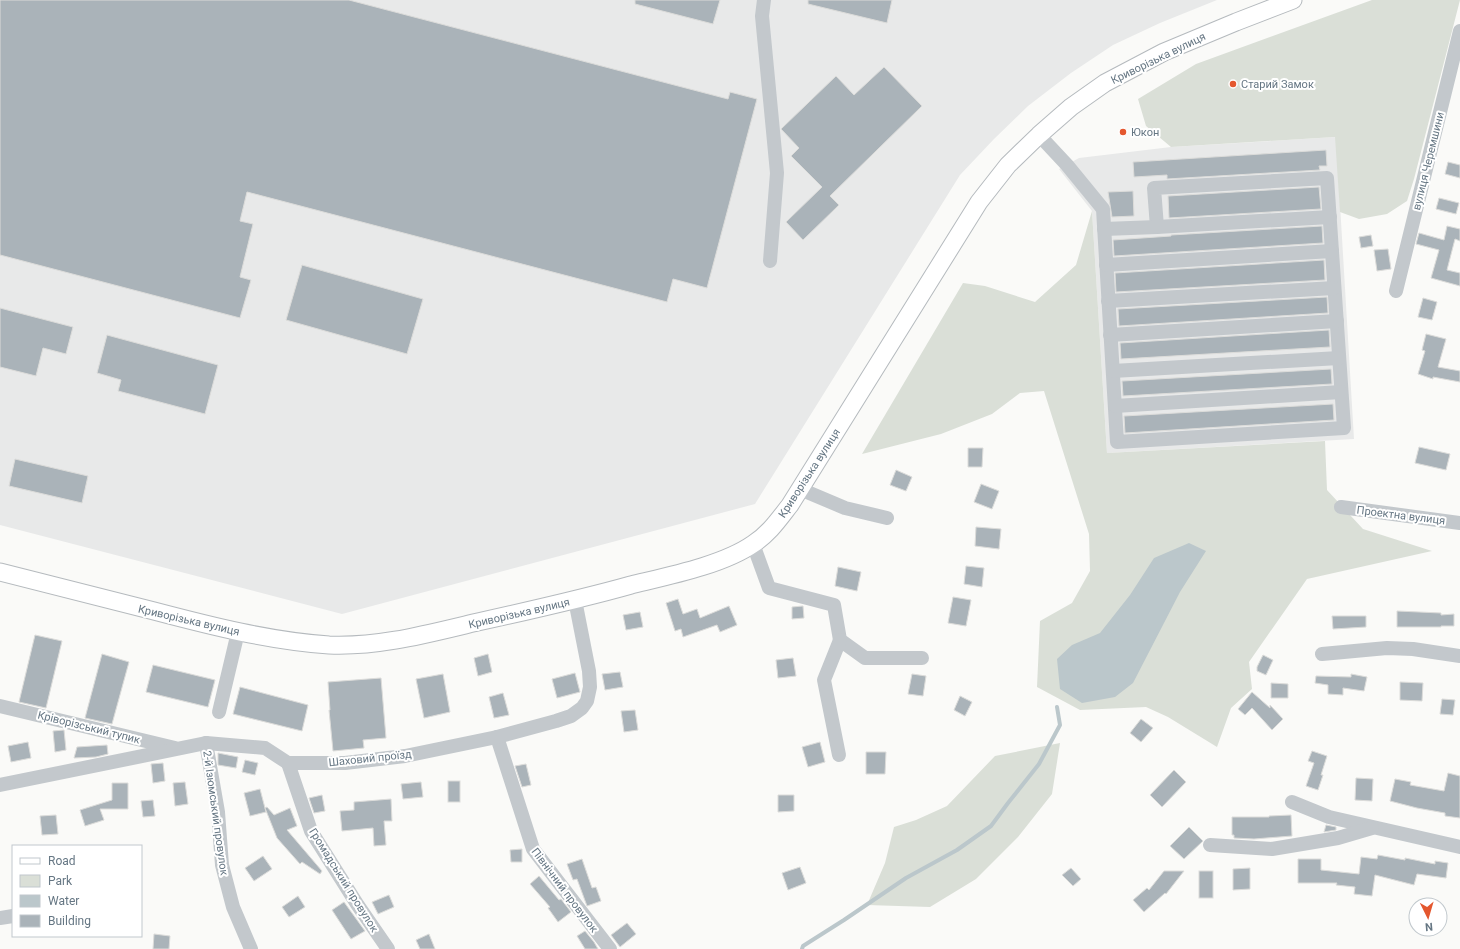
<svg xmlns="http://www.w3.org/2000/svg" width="1460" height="949" viewBox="0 0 1460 949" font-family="Roboto,sans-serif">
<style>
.built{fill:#e8e9e9}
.green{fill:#dadfd7}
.water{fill:#bbc7cb}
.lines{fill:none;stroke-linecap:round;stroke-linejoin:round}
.stream{stroke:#bbc7cb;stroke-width:4}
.building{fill:#aab3b9;stroke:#dcdcda}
.major-casing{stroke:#b5babe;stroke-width:19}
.minor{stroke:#c3c8cc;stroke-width:14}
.major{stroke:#fff;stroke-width:17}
.poi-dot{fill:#e4572e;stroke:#fff;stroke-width:1.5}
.labels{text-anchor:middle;stroke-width:4;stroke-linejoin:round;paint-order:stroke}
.street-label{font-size:11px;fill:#657683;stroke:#fff}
.poi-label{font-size:11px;fill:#657683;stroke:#fff;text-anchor:start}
</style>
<rect width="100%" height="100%" fill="#fafaf8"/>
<!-- built -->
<g class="built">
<path d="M0 0H1217L1160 23 1113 45 1071 73 1028 106 994 139 960 175 755 504 342 614 0 525Z"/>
<path d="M1336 137 1354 439 1107 453 1092 211 1059 169 1079 158 1171 147Z"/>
</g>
<!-- green -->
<g class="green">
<path d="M1372 0H1460L1414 179 1407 201 1387 214 1359 219 1340 212 1335 137 1171 147 1146 126 1138 99 1196 64Z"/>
<path d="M1092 211 1107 453 1325 441 1327 490 1363 529 1432 551 1307 579 1249 662 1252 689 1231 708 1217 747 1168 717 1146 707 1080 710 1037 687 1040 621 1072 603 1090 571 1089 534 1044 391 1020 393 992 414 941 434 862 454 963 283 985 286 1035 302 1076 265Z"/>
<path d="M1060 743 1052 794 1018 837 976 879 930 907 867 905 885 863 894 827 916 820 947 806 995 756Z"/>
</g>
<!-- water -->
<path class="water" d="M1189 543 1206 551 1180 592 1133 683 1115 697 1082 703 1060 689 1057 659 1072 645 1100 633 1130 595 1154 558Z"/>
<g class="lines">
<!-- stream -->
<path class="stream" d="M802 949 803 946 844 920 906 878 957 850 991 826 1008 803 1039 764 1060 725 1057 707"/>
</g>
<!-- building -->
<g class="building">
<path d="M0 0H349L728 99 730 92 757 99 707 288 673 279 667 302 247 192 240 221 253 224 240 277 251 280 240 318 0 255Z"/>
<path d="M635 0H720L713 24 635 4Z"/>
<path d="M808 0H892L887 23 808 4Z"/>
<path d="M884 67 922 106 830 196 839 205 803 240 786 222 822 187 791 156 799 148 781 129 836 76 854 95Z"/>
<path d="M1326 150 1327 166H1319L1320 170 1167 179V175L1134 177 1133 162Z"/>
<path d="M1448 162 1460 165V178L1445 174Z"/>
<path d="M1319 187 1321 209 1169 218 1168 196Z"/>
<path d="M1133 191 1134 216 1112 217 1108 192Z"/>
<path d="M1439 198 1459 203 1456 214 1436 209Z"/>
<path d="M1322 226 1323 243 1114 256 1113 240 1171 236V235Z"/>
<path d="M1447 226 1460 229V241L1455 239 1447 270 1460 273V286L1431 278 1439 250 1416 244 1419 233 1444 240Z"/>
<path d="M1371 235 1373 246 1361 248 1359 237Z"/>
<path d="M1388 249 1391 269 1377 271 1374 250Z"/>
<path d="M1324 260 1325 280 1116 292 1115 273Z"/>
<path d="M302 265 423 299 407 354 286 320Z"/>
<path d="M1327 297 1328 313 1119 326 1118 309Z"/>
<path d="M1423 298 1437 302 1432 320 1418 317Z"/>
<path d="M0 308 73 327 66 354 43 348 36 376 0 367Z"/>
<path d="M1329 330 1330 347 1121 359 1120 343Z"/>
<path d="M1426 334 1446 339 1438 367 1460 371V382L1433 377V379L1418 374 1425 351 1422 350Z"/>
<path d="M107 335 218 365 205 414 118 391 121 380 97 373Z"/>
<path d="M1331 369 1332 384 1123 396 1122 381Z"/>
<path d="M1333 404 1334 420 1125 433 1124 416Z"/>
<path d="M1419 447 1450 454 1446 470 1415 463Z"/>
<path d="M968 448H983L982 467H968Z"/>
<path d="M15 459 88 476 82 503 9 486Z"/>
<path d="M896 470 912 477 906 491 890 485Z"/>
<path d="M981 484 999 491 992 509 974 502Z"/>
<path d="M976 527 1001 529 999 549 975 546Z"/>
<path d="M966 566 984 568 982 587 964 584Z"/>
<path d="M838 567 861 572 857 591 835 586Z"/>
<path d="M953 597 971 600 966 626 948 623Z"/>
<path d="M678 599 683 614 697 609 700 618 729 606 737 625 720 632 717 625 683 637 681 629 675 631 666 603Z"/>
<path d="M803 606 804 618 792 619V607Z"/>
<path d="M1397 611 1441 613V615L1454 614V626H1441V627H1397Z"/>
<path d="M640 612 643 627 626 630 623 615Z"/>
<path d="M1332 616H1366V627L1333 629Z"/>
<path d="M35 635 62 641 46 708 19 702Z"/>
<path d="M102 654 129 662 112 724 85 718Z"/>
<path d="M488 654 492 672 478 676 474 658Z"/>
<path d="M1263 655 1273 660 1266 675 1257 671V667Z"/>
<path d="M793 658 796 676 778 678 776 660Z"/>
<path d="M153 665 215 680 208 707 146 692Z"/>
<path d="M620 672 623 687 605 690 602 674Z"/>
<path d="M575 673 580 692 557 698 552 679Z"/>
<path d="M443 674 450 712 424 718 416 679Z"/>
<path d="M912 674 926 676 923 696 908 694Z"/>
<path d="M1351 674 1367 677 1364 691 1343 688V695L1328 694V685L1315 683 1316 676 1351 677Z"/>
<path d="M381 678 386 738 363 740 364 748 333 751 329 710H330L328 682Z"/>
<path d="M1400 682 1423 683 1422 701 1400 700Z"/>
<path d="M1271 683 1288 684V698H1271Z"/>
<path d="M240 687 308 705 302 731 233 714Z"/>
<path d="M1252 692 1270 708V705L1283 719 1272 730 1252 708 1245 715 1238 709Z"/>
<path d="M503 693 509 715 494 718 489 697Z"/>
<path d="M960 696 972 702 965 716 954 710Z"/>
<path d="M1442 699 1455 700 1453 715 1440 714Z"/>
<path d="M635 710 638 730 624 732 621 711Z"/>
<path d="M1141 719 1153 728 1141 742 1130 733Z"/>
<path d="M64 730 66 750 55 752 53 731Z"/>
<path d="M28 742 31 758 11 762 8 746Z"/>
<path d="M820 742 825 762 808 767 802 747Z"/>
<path d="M107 745 108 754 96 757 74 758 77 747Z"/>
<path d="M1312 751 1327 756 1321 775H1323L1318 790 1306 786 1314 763 1308 761Z"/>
<path d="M866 752H886L885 774H866Z"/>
<path d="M218 753 238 757 236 768 218 765Z"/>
<path d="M245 760 258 763 255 775 242 772Z"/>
<path d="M163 763 165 781 153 783 151 764Z"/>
<path d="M526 764 531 785 522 787 515 766Z"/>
<path d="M1174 770 1186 782 1162 807 1150 795Z"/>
<path d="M1448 773 1460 776V818L1445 816V813L1417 808 1390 801 1395 779 1411 782 1410 785 1444 791Z"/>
<path d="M1356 778 1373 779 1372 801 1355 800Z"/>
<rect x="448" y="781" width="12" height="21"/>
<path d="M185 782 188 804 175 806 173 783Z"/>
<path d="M421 782 423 797 403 799 401 784Z"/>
<path d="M112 783H128V809H100L104 820 85 826 80 810 112 800Z"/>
<path d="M260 789 266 812 250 816 244 793Z"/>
<path d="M322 795 325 811 314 813 309 798Z"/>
<path d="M778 795H794V811L778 812Z"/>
<path d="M391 799 392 821H384L386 845 374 846 373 828 342 831 340 811 354 810V802Z"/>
<path d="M153 800 155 816 143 817 141 801Z"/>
<path d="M267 807 274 815 290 808 297 826 287 830 322 871 320 874 302 862 300 864 277 838 265 808Z"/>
<path d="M56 815 58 834 42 835 40 816Z"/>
<path d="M1291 815 1292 836 1254 839 1234 838V835H1232V817H1269V816Z"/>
<path d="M1326 825 1336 827V830L1324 832Z"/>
<path d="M1189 827 1203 841 1184 859 1170 846Z"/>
<path d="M522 849V862H511L510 850Z"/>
<path d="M1378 855 1405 860V858L1435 864V861L1448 863 1446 878 1417 874 1414 885 1375 875 1372 896 1354 894 1355 887 1336 885 1337 883H1298V859H1321V870L1359 874 1361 857 1377 859Z"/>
<path d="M263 856 272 869 254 881 245 868Z"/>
<path d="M582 859 592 888 596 887 601 901 587 906 577 879 573 880 567 864Z"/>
<path d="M800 867 806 883 788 890 782 873Z"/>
<path d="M1071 868 1081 879 1073 886 1062 875Z"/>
<path d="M1250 868V889L1233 890V869Z"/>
<path d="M1164 871H1184L1166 894 1165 893 1144 912 1133 900 1147 888 1149 890Z"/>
<rect x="1199" y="871" width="14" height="27"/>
<path d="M539 876 559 900 561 899 571 912 558 922 548 908 550 907 530 884Z"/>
<path d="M389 895 394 907 378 914 372 902Z"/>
<path d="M298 896 305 907 289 917 282 907Z"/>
<path d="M344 902 365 931 351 939 332 910Z"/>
<path d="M627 923 636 934 620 947 611 935Z"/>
<path d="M585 931 594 942 598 949H585L577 936Z"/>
<path d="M154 934 170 936 169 949H153Z"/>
<path d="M429 934 435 949H420L416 940Z"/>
</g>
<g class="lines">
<defs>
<path id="major" d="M0 572C51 585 102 598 154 611 211 626 270 641 329 645 377 647 423 635 469 624 523 612 578 600 631 585 668 576 723 565 753 544 769 534 779 519 790 505L979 202 1008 165 1039 135 1071 107 1105 83 1164 52 1236 22 1293 0"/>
</defs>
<!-- major casing -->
<use href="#major" class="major-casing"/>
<!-- minor -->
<g class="minor">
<path d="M764 0 762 16 777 173 770 261"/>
<path d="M1039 135 1067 165 1103 209 1117 442 1344 428 1327 178 1154 188 1157 227"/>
<path d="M1104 229 1157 227 1330 217"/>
<path d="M1106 265 1332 251"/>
<path d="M1396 291 1460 31"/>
<path d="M1108 301 1334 288"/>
<path d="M1110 335 1337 321"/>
<path d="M1113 371 1339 358"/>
<path d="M1115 406 1341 392"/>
<path d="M800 489 845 508 887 518"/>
<path d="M1341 507 1460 523"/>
<path d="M753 544 769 588 834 605 840 640 865 658H922"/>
<path d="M1322 654 1387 648 1413 649 1460 656"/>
<path d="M0 706 175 748"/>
<path d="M219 712 238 632"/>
<path d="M497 737 533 849 610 949"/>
<path d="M206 743 218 812 222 865 233 907 251 949"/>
<path d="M839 755 824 680 840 640"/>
<path d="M288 763 311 831 357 904 388 949"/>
<path d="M0 785 206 743 265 748 288 763H345L405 756 497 737 556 721 571 716 582 708 587 701 590 687 589 671 575 600"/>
<path d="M1292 802 1329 817 1460 847"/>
<path d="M1210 845 1272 849 1338 838 1372 828"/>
<path d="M0 918 13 916"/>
</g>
<!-- major -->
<use href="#major" class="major"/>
</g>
<!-- markers -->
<g class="poi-dot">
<circle cx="1233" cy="84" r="4"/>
<circle cx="1123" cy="132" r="4"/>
</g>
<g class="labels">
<!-- street labels -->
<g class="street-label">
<text transform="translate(1158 58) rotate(-26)" y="4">Криворізька вулиця</text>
<text transform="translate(1428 161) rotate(-76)" y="4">вулиця Черемшини</text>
<text transform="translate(809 473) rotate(-57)" y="4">Криворізька вулиця</text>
<text transform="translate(1401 515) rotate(7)" y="4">Проектна вулиця</text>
<text transform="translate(519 613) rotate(-13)" y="4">Криворізька вулиця</text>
<text transform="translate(189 620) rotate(13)" y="4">Криворізька вулиця</text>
<text transform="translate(89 727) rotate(14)" y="4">Кріворізський тупик</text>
<text transform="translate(370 758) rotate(-6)" y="4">Шаховий проїзд</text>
<text transform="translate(216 813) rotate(82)" y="4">2-й Ізюмський провулок</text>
<text transform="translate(344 880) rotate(58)" y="4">Громадський провулок</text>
<text transform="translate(565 890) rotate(53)" y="4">Північний провулок</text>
</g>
<!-- poi labels -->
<g class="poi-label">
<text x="1241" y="88">Старий Замок</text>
<text x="1131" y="136">Юкон</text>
</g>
</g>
<!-- legend -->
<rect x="12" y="845" width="130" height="92" fill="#ffffff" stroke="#c1c8cd"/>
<rect x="20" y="858" width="20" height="6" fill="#ffffff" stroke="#c1c8cd"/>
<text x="48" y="865" font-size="12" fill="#657683">Road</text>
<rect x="20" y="875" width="20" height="12" fill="#dadfd7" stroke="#c1c8cd"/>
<text x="48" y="885" font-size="12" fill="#657683">Park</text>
<rect x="20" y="895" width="20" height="12" fill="#bbc7cb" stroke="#c1c8cd"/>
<text x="48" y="905" font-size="12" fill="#657683">Water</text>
<rect x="20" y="915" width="20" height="12" fill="#aab3b9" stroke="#c1c8cd"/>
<text x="48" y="925" font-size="12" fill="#657683">Building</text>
<!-- north arrow -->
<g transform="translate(1428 917) rotate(175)"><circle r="19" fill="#ffffff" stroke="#c1c8cd"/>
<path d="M0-3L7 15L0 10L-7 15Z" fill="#e4572e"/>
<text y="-6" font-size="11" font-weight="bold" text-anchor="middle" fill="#657683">N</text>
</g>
</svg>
